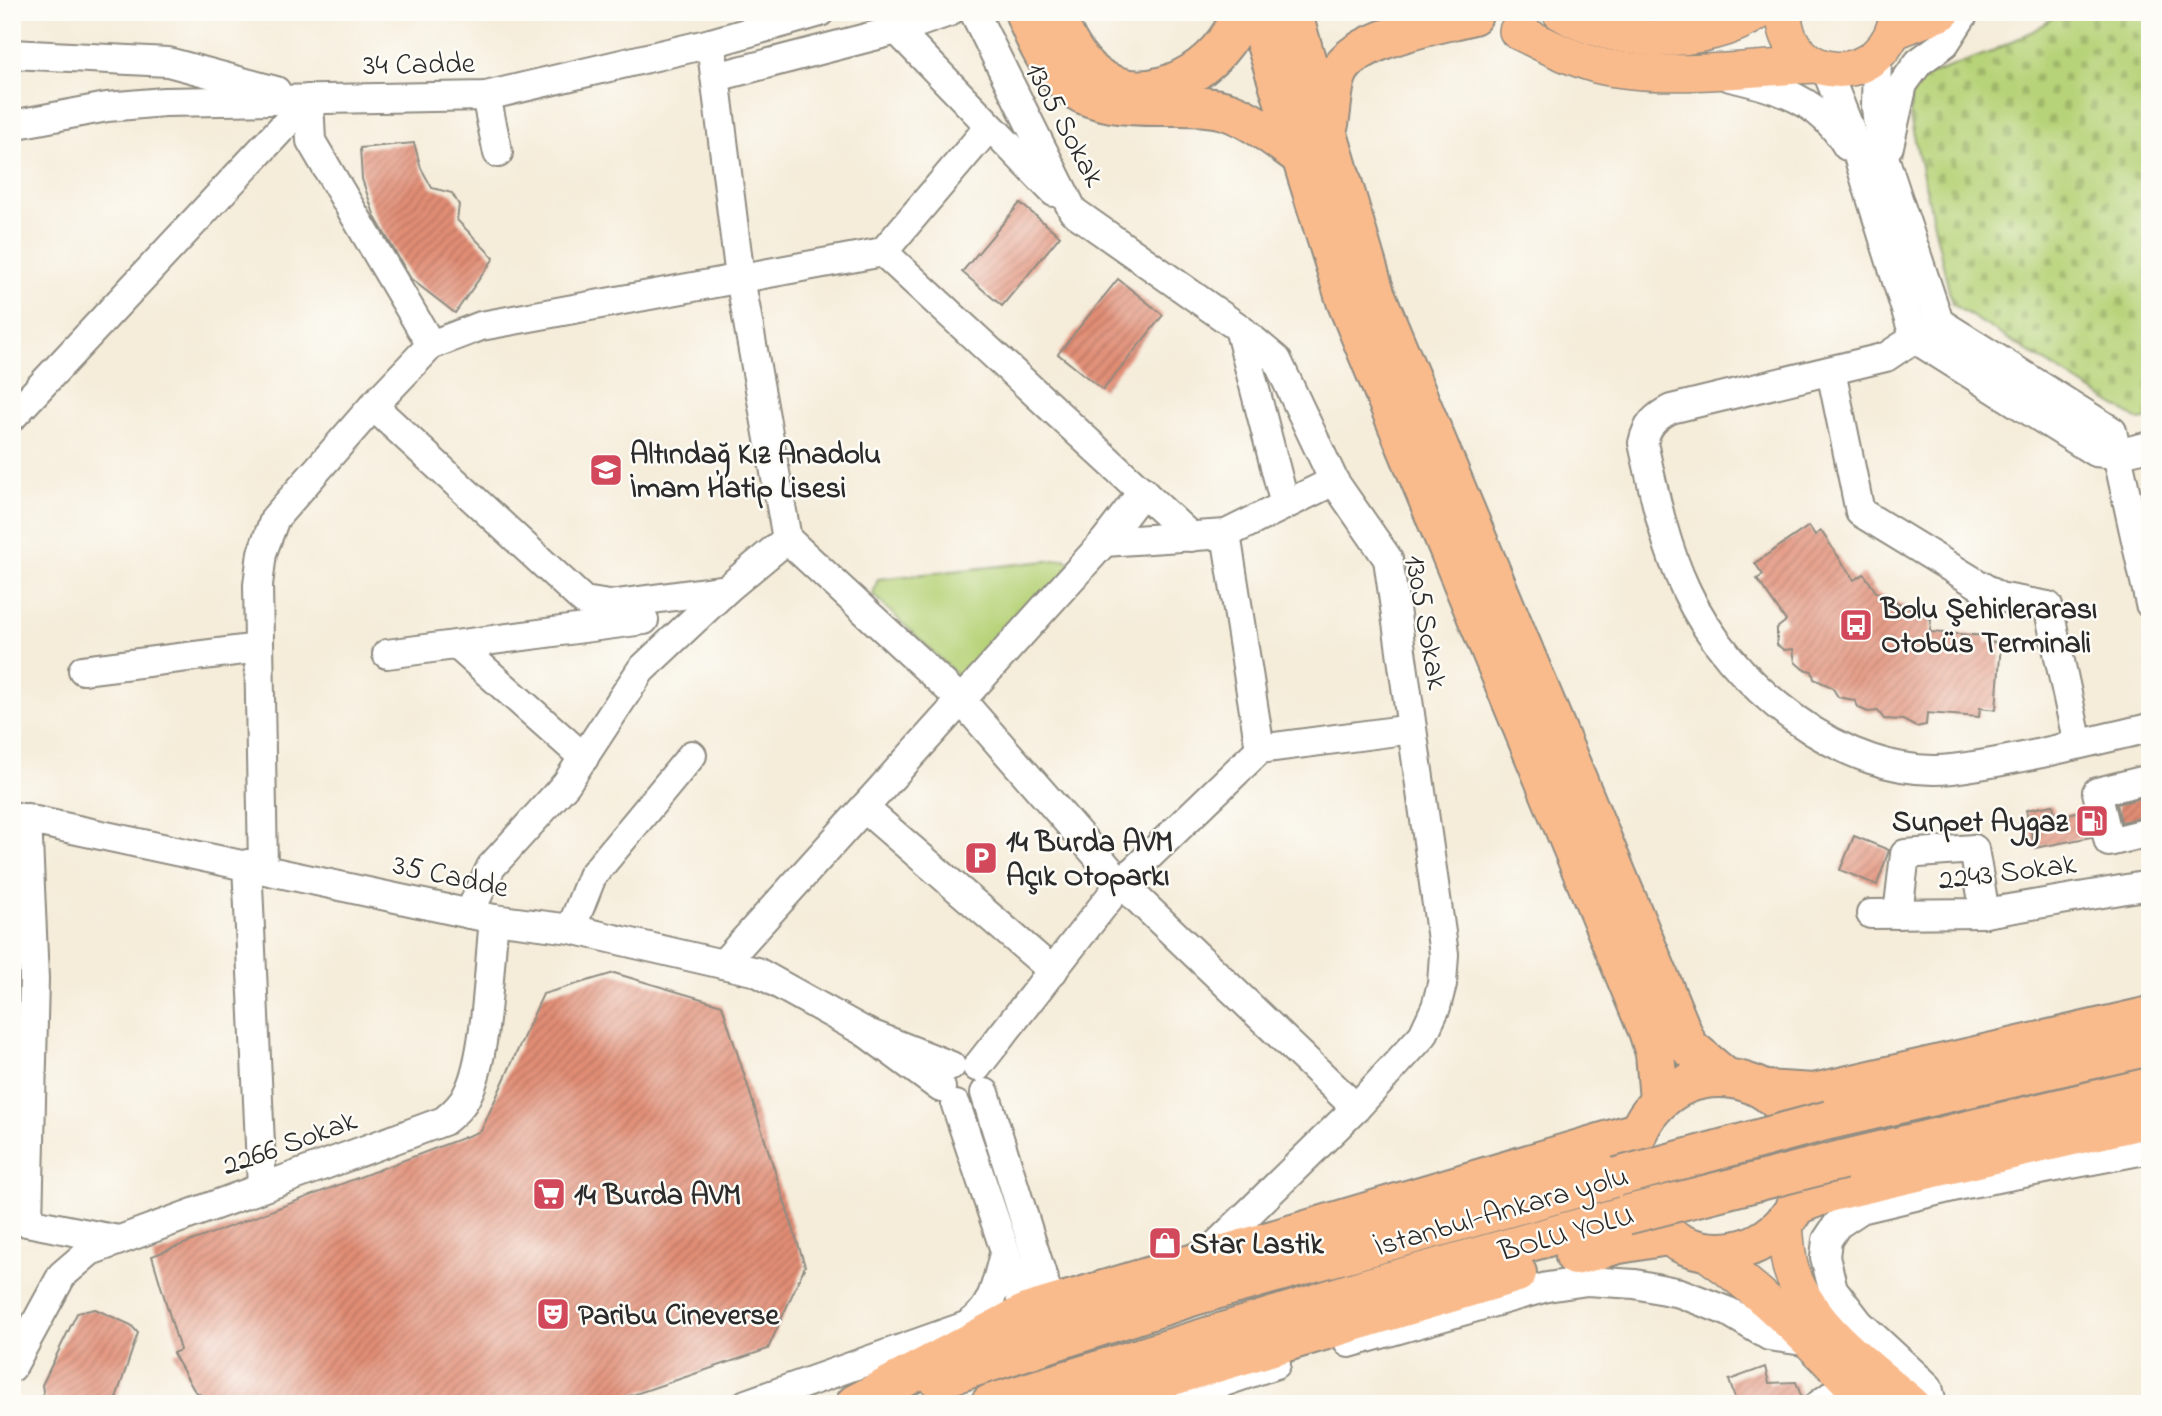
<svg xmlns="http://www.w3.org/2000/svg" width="2162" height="1416" viewBox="0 0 2162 1416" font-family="'Indie Flower',sans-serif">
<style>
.cemetery{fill:url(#cemetery-stones);stroke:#717f52;stroke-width:2}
.green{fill:#b7d379;stroke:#717f52;stroke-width:2}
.building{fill:url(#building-hatch)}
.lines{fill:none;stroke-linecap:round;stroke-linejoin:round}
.minor-casing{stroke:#908c82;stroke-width:32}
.major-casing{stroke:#908c82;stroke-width:38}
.highway-casing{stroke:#908c82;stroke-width:42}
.minor{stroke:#fff;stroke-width:28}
.major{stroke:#fabb8c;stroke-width:35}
.highway{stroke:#fabb8c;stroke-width:38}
.highway-bridge-casing{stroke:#908c82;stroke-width:42;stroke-linecap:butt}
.highway-bridge{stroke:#fabb8c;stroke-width:38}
.labels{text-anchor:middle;stroke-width:5;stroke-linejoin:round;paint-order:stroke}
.street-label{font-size:30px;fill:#2b2b2b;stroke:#fdfcf7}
.poi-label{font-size:30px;font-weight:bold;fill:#2b2b2b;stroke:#fdfcf7;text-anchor:start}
</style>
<defs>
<pattern id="cemetery-stones" width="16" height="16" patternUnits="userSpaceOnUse" patternTransform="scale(1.75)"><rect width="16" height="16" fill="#b7d379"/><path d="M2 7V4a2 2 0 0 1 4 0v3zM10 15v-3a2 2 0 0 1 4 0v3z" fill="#9eb569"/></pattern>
<pattern id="building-hatch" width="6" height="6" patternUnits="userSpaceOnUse" patternTransform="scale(1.75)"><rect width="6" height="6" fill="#e18d75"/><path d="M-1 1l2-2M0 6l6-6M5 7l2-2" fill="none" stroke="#b77360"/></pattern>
</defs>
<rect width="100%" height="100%" fill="#fdfcf7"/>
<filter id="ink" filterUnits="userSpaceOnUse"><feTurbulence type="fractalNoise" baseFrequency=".0143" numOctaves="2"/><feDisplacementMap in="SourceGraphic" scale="14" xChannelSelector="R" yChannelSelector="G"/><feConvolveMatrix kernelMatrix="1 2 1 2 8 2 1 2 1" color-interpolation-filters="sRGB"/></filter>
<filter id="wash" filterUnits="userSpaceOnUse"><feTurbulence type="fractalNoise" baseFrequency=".00686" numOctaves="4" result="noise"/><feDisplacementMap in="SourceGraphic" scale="28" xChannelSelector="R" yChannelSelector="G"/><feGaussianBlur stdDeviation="1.57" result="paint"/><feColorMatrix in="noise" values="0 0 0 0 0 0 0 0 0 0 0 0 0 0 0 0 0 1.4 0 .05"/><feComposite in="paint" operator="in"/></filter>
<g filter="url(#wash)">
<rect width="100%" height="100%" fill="#f5ecd9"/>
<!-- cemetery -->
<path class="cemetery" d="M2062 12H2150V419L2140 421 1952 304 1910 118 1911 95 1923 77 1991 52 2035 30Z"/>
<!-- green -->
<path class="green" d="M1065 559 1073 565 971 675 956 674 873 595 878 579Z"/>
<g id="blocks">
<!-- building -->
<g class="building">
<path d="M414 143 421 168 432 188 452 193 459 205 457 220 494 258 455 313 411 279 375 217 362 179 360 148Z"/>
<path d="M1020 203 1060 236 1002 306 962 272Z"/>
<path d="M1118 279 1163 315 1103 390 1058 354Z"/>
<path d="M1809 526 1815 535 1821 531 1854 580 1864 574 1876 592 1931 619 1930 632 1986 636V642L2001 643 1996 710 1980 708 1979 717 1927 713 1926 725 1916 727 1903 720 1884 719 1878 711 1868 712 1859 708 1854 700 1838 697 1832 687 1814 679 1812 671 1803 669 1795 662 1793 649 1784 650 1777 645V628L1786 621 1757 579 1763 575 1755 563Z"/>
<path d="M2150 796V816L2121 822 2117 804Z"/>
<path d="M2053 805 2056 817 2084 810 2091 837 2035 848 2026 810Z"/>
<path d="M1854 836 1889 850 1877 885 1840 870Z"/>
<path d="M614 973 722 1005 805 1266 768 1349 606 1404H212L194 1390 173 1353 180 1350 152 1256 481 1131 543 994Z"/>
<path d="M95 1309 131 1325 138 1333 114 1404H49L44 1398 42 1385 77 1313Z"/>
<path d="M1765 1367 1769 1383 1796 1382 1804 1404H1737L1729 1380Z"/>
</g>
</g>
</g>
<g filter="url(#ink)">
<use href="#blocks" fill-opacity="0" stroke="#908c82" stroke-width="2"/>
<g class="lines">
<defs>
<g id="minor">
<path d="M974 12 1073 211 1239 328 1277 360 1334 481 1388 559 1444 954 1442 984 1436 1007 1423 1035 1356 1108 1202 1259"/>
<path d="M897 30 1054 192"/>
<path d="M711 43 740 278 787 539 962 701 1121 883 1356 1108"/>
<path d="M12 54 168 62 276 91"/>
<path d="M1877 56 1876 107 1880 145 1939 322 2112 431 2150 604"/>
<path d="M1826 69 1849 127 1915 339 2095 452 2116 454 2150 446"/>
<path d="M716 77 897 30 949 12"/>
<path d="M1730 77C1779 88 1820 100 1847 146"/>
<path d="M486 96 498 153"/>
<path d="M309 99 311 141 431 345"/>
<path d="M12 125 107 107 164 102 486 96 711 43 820 12"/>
<path d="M1889 146 1903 84 1919 62 1945 43 1965 12"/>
<path d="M883 252 989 127"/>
<path d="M1939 322 1886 357 1671 409C1655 417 1647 425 1643 443 1654 492 1664 544 1686 590 1728 682 1844 781 1952 769 2018 761 2085 742 2150 728"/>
<path d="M1239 328 1285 505"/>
<path d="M1831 371 1860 512 1999 597 2048 606 2078 744"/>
<path d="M373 406 584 601 609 605 727 589"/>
<path d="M12 417 309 99"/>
<path d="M1226 534 1260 749"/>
<path d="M1104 542 1226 534 1334 481"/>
<path d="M457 645 584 758"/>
<path d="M387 654 644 620"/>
<path d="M83 670 259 648"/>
<path d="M2150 779 2097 792 2109 842 2150 832"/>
<path d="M864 808 1053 971"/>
<path d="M12 816 494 919 571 929 757 972 865 1032"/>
<path d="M27 818 34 979 28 1222"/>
<path d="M247 864 262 1187"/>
<path d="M263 867 258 585 262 553 275 518 373 406 431 345 481 326 883 252 1191 537"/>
<path d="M469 914 491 867 566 784 641 670 727 589 787 539"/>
<path d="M1871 914 1985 913 2150 885"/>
<path d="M1898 914 1905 854 1974 849 1985 913"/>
<path d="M571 929 592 876 692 755"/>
<path d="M723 964 1104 542 1143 491"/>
<path d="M977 1067 1121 883 1260 749 1412 729"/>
<path d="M941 1088 865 1032 951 1066"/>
<path d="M985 1093 1051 1304"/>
<path d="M956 1105 1026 1313"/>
<path d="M12 1219 118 1240"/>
<path d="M1349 1343 1547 1287 1587 1281 1635 1284 1680 1293 1729 1312 1769 1336 1810 1342"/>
<path d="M12 1367 62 1275 90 1251 444 1121C454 1113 463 1105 468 1093 487 1056 489 964 494 919"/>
<path d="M746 1404 966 1326C994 1309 996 1283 1004 1254"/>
<path d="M1160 1404 1276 1364"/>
<path d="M1820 1404 1850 1382"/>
<path d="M1932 1404 1928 1387 1859 1323 1833 1289 1825 1257 1827 1240 1837 1225 1861 1209 1966 1184 2150 1149"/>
</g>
<g id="major">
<path d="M1560 12C1617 46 1703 47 1759 12"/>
<path d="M1784 12C1785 85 1886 92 1898 12"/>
<path d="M1517 31C1543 44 1568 57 1596 65 1659 81 1750 68 1816 65"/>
<path d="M1895 31 1943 12"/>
<path d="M1785 1223C1786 1237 1787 1252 1790 1266 1807 1325 1867 1366 1912 1404"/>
<path d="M1705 1252C1766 1295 1819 1349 1870 1404"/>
</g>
<g id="highway">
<path d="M1024 12C1055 92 1080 107 1166 106 1187 106 1210 105 1230 112 1256 122 1280 142 1303 158"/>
<path d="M1054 12C1064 35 1074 59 1095 75 1149 114 1223 68 1241 12"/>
<path d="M1256 12 1346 301 1648 1031 1655 1053 1659 1100"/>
<path d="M1292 12 1375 293 1688 1046 1726 1078"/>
<path d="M1329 124C1332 109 1332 90 1337 76 1350 38 1437 25 1473 15"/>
<circle cx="1719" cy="1165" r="87"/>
<path d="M1765 1090 1814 1093 2150 1016"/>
<path d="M1829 1120 2150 1046"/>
<path d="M1842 1160 2150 1087"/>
<path d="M1797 1205 1831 1192 2150 1118"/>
<path d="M1575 1256 1619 1244 1667 1236"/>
<path d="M938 1379 1194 1296 1617 1177"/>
<path d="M855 1404 1026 1313 1637 1132"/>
<path d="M990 1404 1369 1287 1626 1215"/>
<path d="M1079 1404 1517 1273"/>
</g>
</defs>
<!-- minor casing -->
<use href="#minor" class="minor-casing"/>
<!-- major casing -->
<use href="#major" class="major-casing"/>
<!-- highway casing -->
<use href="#highway" class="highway-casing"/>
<!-- minor -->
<use href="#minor" class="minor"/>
<!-- major -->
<use href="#major" class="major"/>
<!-- highway -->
<use href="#highway" class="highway"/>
<defs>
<g id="highway-bridge">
<path d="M1617 1177 1829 1120"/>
<path d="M1626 1215 1842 1160"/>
</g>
</defs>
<!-- highway-bridge casing -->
<use href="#highway-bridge" class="highway-bridge-casing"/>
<!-- highway-bridge -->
<use href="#highway-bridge" class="highway-bridge"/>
</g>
</g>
<!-- icons -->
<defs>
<symbol id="school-square" viewBox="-11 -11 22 22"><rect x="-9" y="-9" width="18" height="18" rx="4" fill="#d1495b" stroke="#fdfcf7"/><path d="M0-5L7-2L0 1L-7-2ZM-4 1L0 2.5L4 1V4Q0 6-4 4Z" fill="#fff"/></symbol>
<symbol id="bus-square" viewBox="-11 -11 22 22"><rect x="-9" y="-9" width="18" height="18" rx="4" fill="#d1495b" stroke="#fdfcf7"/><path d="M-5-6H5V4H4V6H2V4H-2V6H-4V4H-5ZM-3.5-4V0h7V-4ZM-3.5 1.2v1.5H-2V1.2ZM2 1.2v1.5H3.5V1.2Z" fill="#fff"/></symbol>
<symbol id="fuel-square" viewBox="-11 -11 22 22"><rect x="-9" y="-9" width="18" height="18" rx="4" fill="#d1495b" stroke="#fdfcf7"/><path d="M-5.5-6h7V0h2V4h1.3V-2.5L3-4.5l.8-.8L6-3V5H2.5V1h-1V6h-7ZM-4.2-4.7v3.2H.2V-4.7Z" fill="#fff"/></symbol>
<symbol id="parking-square" viewBox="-11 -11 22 22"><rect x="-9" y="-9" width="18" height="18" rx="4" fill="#d1495b" stroke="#fdfcf7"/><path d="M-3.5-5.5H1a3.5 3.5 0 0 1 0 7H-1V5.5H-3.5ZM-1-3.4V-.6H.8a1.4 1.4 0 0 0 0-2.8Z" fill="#fff"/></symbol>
<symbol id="supermarket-square" viewBox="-11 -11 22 22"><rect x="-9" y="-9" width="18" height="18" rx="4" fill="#d1495b" stroke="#fdfcf7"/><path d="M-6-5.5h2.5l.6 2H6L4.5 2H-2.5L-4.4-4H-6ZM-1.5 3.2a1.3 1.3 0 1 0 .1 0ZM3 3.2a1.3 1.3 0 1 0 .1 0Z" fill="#fff"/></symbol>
<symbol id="shop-square" viewBox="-11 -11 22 22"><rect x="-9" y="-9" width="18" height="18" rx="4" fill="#d1495b" stroke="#fdfcf7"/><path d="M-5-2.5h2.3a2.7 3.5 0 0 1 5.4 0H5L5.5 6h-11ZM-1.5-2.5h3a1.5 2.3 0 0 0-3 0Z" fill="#fff"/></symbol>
<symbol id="theatre-square" viewBox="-11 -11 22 22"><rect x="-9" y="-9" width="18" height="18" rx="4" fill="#d1495b" stroke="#fdfcf7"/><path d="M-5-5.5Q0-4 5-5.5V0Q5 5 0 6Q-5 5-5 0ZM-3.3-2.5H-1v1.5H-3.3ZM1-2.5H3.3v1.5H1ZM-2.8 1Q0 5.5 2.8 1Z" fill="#fff"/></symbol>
</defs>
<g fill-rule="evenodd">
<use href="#school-square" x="587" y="451" width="38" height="38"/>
<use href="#bus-square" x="1837" y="606" width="38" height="38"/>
<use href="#fuel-square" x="2073" y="802" width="38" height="38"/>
<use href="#parking-square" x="962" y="839" width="38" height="38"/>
<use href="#supermarket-square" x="530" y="1175" width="38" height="38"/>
<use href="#shop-square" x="1146" y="1224" width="38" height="38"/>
<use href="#theatre-square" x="534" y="1295" width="38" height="38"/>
</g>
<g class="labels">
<!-- street labels -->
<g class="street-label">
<text transform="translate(419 63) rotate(-1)" y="10">34 Cadde</text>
<text transform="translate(1066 124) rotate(62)" y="10">1305 Sokak</text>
<text transform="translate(1427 622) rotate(80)" y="10">1305 Sokak</text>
<text transform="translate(2007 871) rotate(-7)" y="10">2243 Sokak</text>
<text transform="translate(451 875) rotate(12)" y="10">35 Cadde</text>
<text transform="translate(289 1142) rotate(-20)" y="10">2266 Sokak</text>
<text transform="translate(1501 1210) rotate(-16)" y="10">İstanbul-Ankara yolu</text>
<text transform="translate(1566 1232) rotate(-16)" y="10">BOLU YOLU</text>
</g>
<!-- poi labels -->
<g class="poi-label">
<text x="630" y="463">Altındağ Kız Anadolu<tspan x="630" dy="34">İmam Hatip Lisesi</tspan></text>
<text x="1881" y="618">Bolu Şehirlerarası<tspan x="1881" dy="34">Otobüs Terminali</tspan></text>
<text x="2068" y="831" text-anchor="end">Sunpet Aygaz</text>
<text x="1006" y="851">14 Burda AVM<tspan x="1006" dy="34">Açık Otoparkı</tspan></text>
<text x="574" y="1204">14 Burda AVM</text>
<text x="1190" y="1253">Star Lastik</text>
<text x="578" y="1324">Paribu Cineverse</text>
</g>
</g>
<!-- margin -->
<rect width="2162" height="1416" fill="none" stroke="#fdfcf7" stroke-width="42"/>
</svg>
